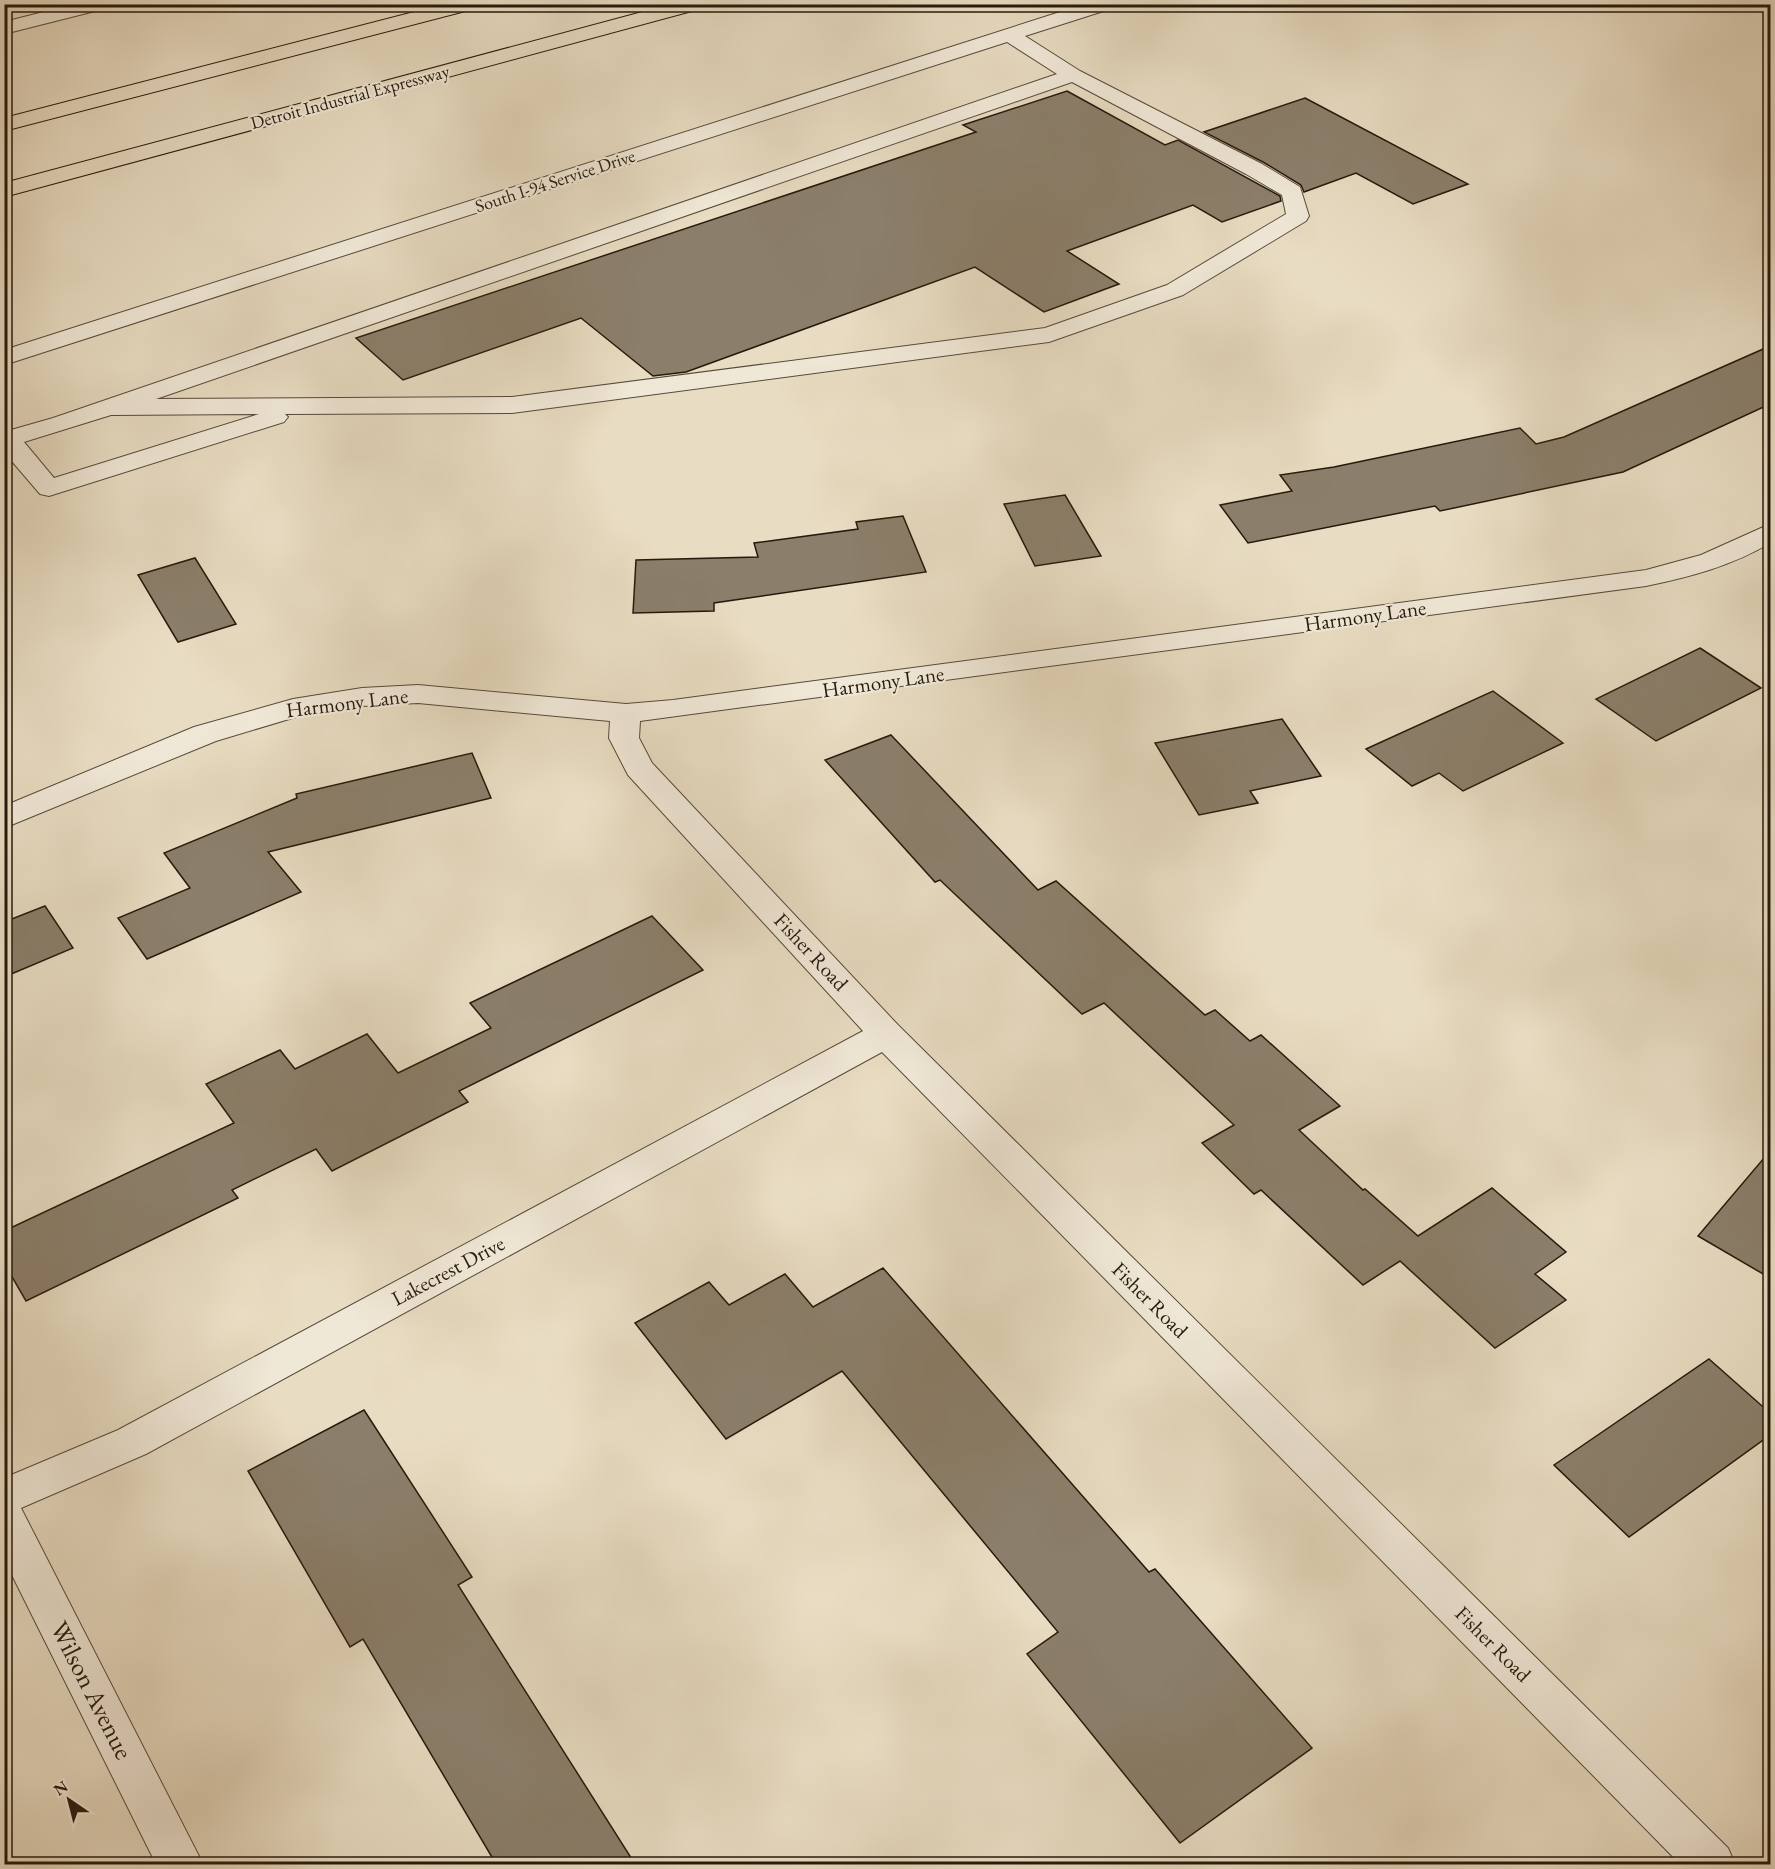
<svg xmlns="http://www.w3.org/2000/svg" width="1775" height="1869" viewBox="0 0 1775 1869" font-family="'EB Garamond',serif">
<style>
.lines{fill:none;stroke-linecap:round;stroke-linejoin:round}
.stream{fill:#736754;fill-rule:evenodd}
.building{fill:#8b7f6b;stroke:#261a0d;stroke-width:1.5}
.minor-casing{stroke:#564a3a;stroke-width:2}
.highway-casing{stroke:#261a0d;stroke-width:2}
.minor{fill:#f0e8d7;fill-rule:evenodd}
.highway{fill:#e8dcc2;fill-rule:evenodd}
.labels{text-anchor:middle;stroke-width:4.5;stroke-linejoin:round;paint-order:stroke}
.far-street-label{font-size:18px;fill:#261a0d;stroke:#f0e8d7}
.street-label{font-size:21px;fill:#261a0d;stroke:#f0e8d7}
.near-street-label{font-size:26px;fill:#261a0d;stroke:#f0e8d7}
</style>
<rect width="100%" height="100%" fill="#e8dcc2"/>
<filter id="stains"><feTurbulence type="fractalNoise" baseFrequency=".00333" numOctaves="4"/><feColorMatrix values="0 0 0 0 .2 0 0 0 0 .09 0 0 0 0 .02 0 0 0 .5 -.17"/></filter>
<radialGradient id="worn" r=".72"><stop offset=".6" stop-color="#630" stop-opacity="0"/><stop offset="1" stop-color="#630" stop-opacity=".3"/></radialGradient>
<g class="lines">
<!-- stream -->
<path class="stream" d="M1723 4H1748L1770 8V14Z"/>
</g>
<!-- building -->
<g class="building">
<path d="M1067 91 1165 145 1178 140 1280 196 1281 201 1222 222 1193 205 1067 251 1119 284 1044 312 975 267 686 372 653 376 581 318 403 380 356 338 976 132 963 125Z"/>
<path d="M1305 98 1468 184 1413 204 1356 173 1304 192 1301 185 1263 162 1204 132Z"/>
<path d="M1770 346V404L1623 472 1440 511 1435 506 1248 543 1220 505 1292 491 1280 475 1334 467 1520 428 1536 444 1564 437Z"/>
<path d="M1065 495 1101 556 1035 566 1004 504Z"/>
<path d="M903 516 926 572 714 603V611L633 613 636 560 758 557 754 543 858 529 856 522Z"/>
<path d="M195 558 236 624 178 642 138 575Z"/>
<path d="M1700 648 1761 688 1656 741 1596 699Z"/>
<path d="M1493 691 1563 743 1463 791 1439 773 1412 786 1366 749Z"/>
<path d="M1282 719 1321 776 1250 791 1258 803 1199 815 1155 743Z"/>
<path d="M891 735 1038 890 1056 881 1205 1015 1215 1010 1250 1041 1261 1035 1340 1106 1299 1130 1363 1190 1365 1189 1418 1236 1492 1188 1566 1252 1535 1274 1566 1300 1495 1348 1400 1261 1363 1285 1261 1190 1254 1194 1202 1143 1234 1125 1104 1003 1082 1014 940 880 935 882 825 760Z"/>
<path d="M472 753 491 798 268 852 301 892 147 959 118 918 190 888 164 853 297 798 296 794Z"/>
<path d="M45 906 73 948 4 977V922Z"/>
<path d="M652 916 703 970 459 1091 468 1102 332 1171 316 1149 232 1190 238 1198 26 1301 4 1263V1231L234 1123 206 1084 280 1050 295 1069 367 1034 398 1073 491 1028 470 1003Z"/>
<path d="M1770 1151V1278L1698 1236Z"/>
<path d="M883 1268 1149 1572 1155 1569 1312 1748 1180 1843 1027 1654 1058 1632 842 1371 726 1439 635 1323 709 1282 729 1305 785 1274 813 1307Z"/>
<path d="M1709 1359 1770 1413V1435L1629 1537 1554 1465Z"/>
<path d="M364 1410 472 1577 458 1585 635 1864H496L363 1639 350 1647 248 1471Z"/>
</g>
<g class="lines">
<defs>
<g id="minor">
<path d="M75 4H109L107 8 4 34V22Z"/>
<path d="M1085 4H1115L1113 8 1025 36 1080 71 1262 164 1300 187 1309 216 1306 221 1183 295 1049 342 512 413 285 414 288 417 284 422 49 496 40 494 4 452V432L53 418 1057 74 1007 42 4 365V350ZM1072 82 1246 174 1282 195 1286 214 1167 285 1045 328 512 397 156 399ZM259 414 54 478 24 442 111 415Z"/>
<path d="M1770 524V543C1732 566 1689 577 1646 586L640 721 639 738 652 763 898 1025 1728 1848 1735 1864H1680L882 1052 146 1454 21 1508 203 1864H156L4 1559V1478L118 1430 863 1031 628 775 609 738 610 721 418 703 362 706 296 717 216 741 4 828V806L194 727 293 699 362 688 418 685 626 704 673 700 1646 570 1701 555Z"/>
</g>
<g id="highway">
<path d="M445 4H479L477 8 4 131V118Z"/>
<path d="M672 4H705L703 8 4 197V183Z"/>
</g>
</defs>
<!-- minor casing -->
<use href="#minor" class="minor-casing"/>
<!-- highway casing -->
<use href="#highway" class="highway-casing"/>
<!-- minor -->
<use href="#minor" class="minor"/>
<!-- highway -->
<use href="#highway" class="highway"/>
</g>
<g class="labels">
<!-- far-street labels -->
<g class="far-street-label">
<text transform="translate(350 97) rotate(-15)" y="6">Detroit Industrial Expressway</text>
<text transform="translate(555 181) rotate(-18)" y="6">South I-94 Service Drive</text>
</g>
<!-- street labels -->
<g class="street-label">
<text transform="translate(1365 616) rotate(-8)" y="7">Harmony Lane</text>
<text transform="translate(883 682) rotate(-8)" y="7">Harmony Lane</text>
<text transform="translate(347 703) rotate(-7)" y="7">Harmony Lane</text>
<text transform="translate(811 952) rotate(47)" y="7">Fisher Road</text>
<text transform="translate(448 1271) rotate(-28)" y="7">Lakecrest Drive</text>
<text transform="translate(1150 1300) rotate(45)" y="7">Fisher Road</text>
<text transform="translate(1493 1644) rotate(45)" y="7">Fisher Road</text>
</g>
<!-- near-street labels -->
<g class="near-street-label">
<text transform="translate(92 1690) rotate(63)" y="9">Wilson Avenue</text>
</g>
</g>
<!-- margin -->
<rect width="1775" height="1869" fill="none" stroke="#e8dcc2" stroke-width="24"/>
<rect x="6" y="6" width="1763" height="1857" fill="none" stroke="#261a0d" stroke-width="3"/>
<rect x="12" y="12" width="1751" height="1845" fill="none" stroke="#261a0d" stroke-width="1.5"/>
<!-- north arrow -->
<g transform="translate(69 1800) rotate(325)" stroke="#f0e8d7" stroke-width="4.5" paint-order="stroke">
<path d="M0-4.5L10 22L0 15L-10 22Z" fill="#261a0d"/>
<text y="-9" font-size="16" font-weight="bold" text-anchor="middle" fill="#261a0d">N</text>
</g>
<rect width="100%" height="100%" filter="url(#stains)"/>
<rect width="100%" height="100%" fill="url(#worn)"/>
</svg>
